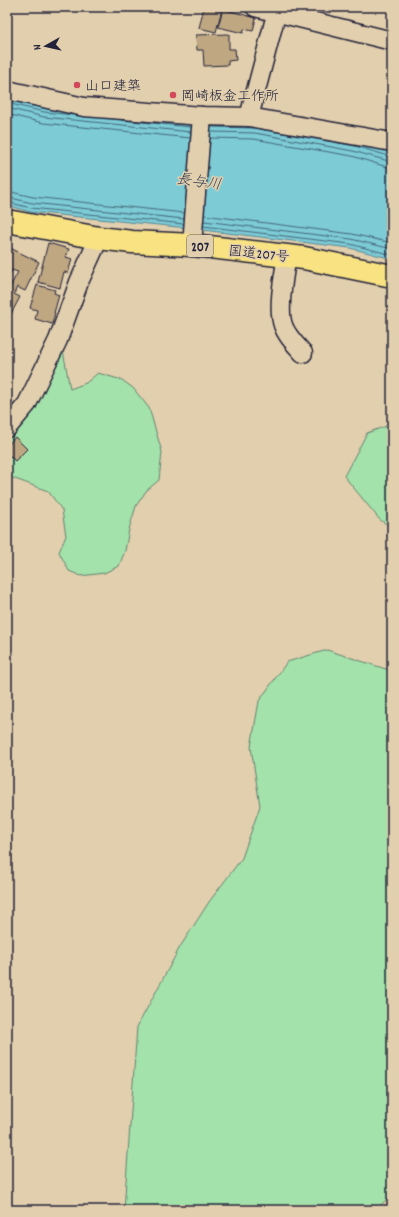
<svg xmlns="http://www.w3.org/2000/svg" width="399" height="1217" viewBox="0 0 399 1217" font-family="Dekko,'Klee One',sans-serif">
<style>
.green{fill:#a3e2aa;stroke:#628272}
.water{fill:#7bcbd5;stroke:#578797}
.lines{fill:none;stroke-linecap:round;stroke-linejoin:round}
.shore{stroke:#466679;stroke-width:1}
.building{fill:#bfa782;stroke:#22223b}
.street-casing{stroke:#22223b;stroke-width:21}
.highway-casing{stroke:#22223b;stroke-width:25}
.street{stroke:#e2cfad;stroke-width:18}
.highway{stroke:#f8e281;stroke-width:22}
.poi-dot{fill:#d1495b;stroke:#e2cfad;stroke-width:1.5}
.labels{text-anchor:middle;stroke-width:3;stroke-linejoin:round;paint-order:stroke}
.shield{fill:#e2cfad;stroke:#5c565d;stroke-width:1}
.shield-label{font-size:13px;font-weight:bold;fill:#22223b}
.poi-label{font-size:14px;fill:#22223b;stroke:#e2cfad;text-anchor:start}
.street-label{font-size:14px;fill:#22223b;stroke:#e2cfad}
.water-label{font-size:15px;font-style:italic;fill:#2f3b52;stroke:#e2cfad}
</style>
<rect width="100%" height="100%" fill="#e2cfad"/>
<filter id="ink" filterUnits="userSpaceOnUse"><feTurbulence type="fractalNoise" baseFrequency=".025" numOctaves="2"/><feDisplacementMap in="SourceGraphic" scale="8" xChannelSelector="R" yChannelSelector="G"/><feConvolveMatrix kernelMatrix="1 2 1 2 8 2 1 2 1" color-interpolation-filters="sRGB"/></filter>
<g filter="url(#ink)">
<!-- green -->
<g class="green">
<path d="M62 345 70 389 86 383 98 373 122 380 133 388 149 408 162 452 159 480 146 491 136 506 129 529 125 551 119 566 104 573 81 576 69 571 59 552 66 536 62 510 48 491 7 476V438L14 432Z"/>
<path d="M392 424V527L380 520 344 476 367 433Z"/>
<path d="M327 650 392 671V1194L376 1210H124L137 1027 180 947 209 902 242 858 260 806 251 747 259 701 287 662Z"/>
</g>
<!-- water -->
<path class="water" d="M7 99 45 108 188 123 255 124 356 142 392 153V259L350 248 178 227 30 212 7 205Z"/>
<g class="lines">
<!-- shore -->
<g class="shore">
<path d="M7 103 44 112 74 115"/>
<path d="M7 108 44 117 191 132"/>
<path d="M7 114 43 123 190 138"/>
<path d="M121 120 191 127"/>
<path d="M211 127 255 128 355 146 392 157"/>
<path d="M211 132 255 133 353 151 392 162"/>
<path d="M210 138 254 139 352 156 387 167 392 168"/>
<path d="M7 191 33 197 184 213"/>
<path d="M7 197 32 203 184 219"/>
<path d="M7 202 31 208 184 224"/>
<path d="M204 215 352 234 392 243"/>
<path d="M204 221 351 239 392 249"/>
<path d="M203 226 350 244 392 255"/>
</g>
</g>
<!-- building -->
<g class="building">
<path d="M204 7H211L222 9 216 32 199 28Z"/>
<path d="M223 9 256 18 253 31 244 29 243 33 218 27Z"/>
<path d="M229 34V49H235L236 60 228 61V65L204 66 203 50H197L196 35Z"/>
<path d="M48 243 69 249 66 257 72 259 68 273 64 272 60 288 38 282Z"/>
<path d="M8 247 39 262 25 291 17 287 14 294 20 297 11 314 7 312V285L10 287 18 272 12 270 7 280V249Z"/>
<path d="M37 285 55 290 54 293 59 295 54 313H55L52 324 35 319 37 310 30 308Z"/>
<path d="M15 437 27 449 15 461 7 453V446Z"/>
</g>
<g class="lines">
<defs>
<g id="street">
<path d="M255 7 392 41"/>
<path d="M7 90 84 107 202 116 249 117 392 142"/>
<path d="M249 117 278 7"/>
<path d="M192 245 202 116"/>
<path d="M287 256C284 274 277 308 283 325 286 335 296 345 303 353"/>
<path d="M7 428 27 404 58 340 79 282 99 238"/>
</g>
<path id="highway" d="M7 221 99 238 132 242 192 245 304 258 392 276"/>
</defs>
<!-- street casing -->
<use href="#street" class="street-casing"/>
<!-- highway casing -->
<use href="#highway" class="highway-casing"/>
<!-- street -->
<use href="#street" class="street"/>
<!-- highway -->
<use href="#highway" class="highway"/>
</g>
</g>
<!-- markers -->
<g class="poi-dot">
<circle cx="77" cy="85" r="4"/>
<circle cx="173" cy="95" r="4"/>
</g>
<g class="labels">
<!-- shield labels -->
<rect class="shield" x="187" y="235" width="26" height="22" rx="3"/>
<g class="shield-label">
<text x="200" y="251">207</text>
</g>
<!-- poi labels -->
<g class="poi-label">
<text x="85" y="90">山口建築</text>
<text x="181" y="100">岡崎板金工作所</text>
</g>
<!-- street labels -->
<g class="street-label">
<text transform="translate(259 253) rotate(6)" y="5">国道207号</text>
</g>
<!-- water labels -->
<g class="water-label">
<text transform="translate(199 181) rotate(8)" y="5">長与川</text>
</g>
</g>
<!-- margin -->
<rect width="399" height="1217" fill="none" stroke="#e2cfad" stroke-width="24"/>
<rect x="12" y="12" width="375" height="1193" fill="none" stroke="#22223b" stroke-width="1.5" filter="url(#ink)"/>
<!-- north arrow -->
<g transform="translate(46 46) rotate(262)" stroke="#e2cfad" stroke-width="3" paint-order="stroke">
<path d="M0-3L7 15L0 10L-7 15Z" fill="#22223b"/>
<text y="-6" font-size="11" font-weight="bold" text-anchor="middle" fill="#22223b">N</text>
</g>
</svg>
